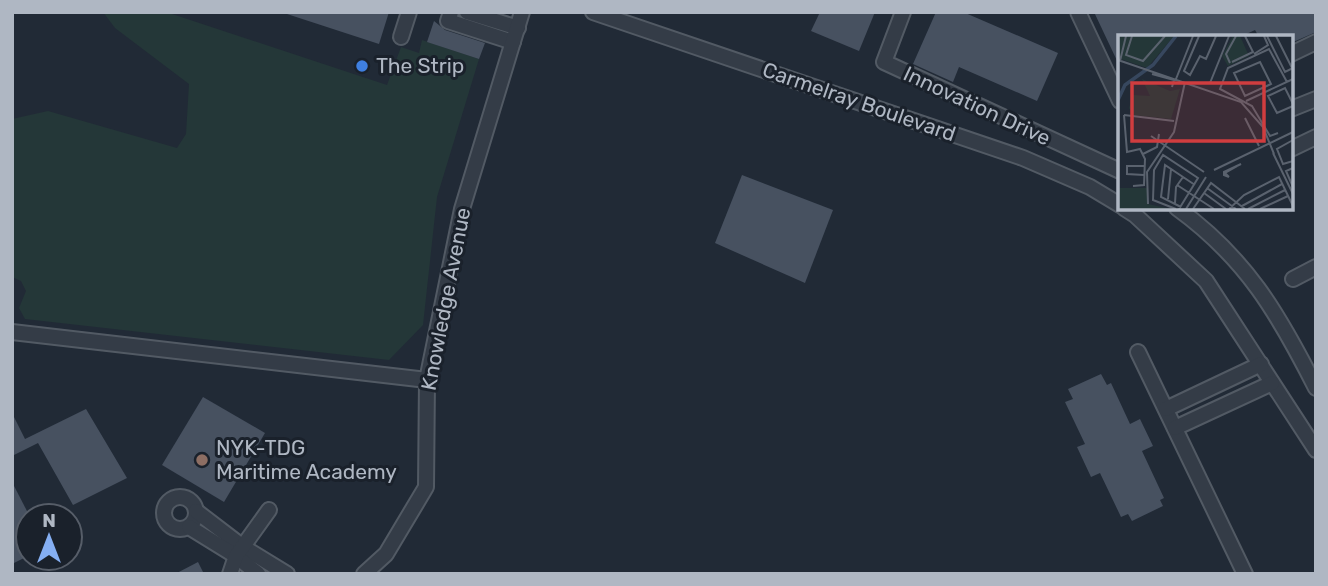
<svg xmlns="http://www.w3.org/2000/svg" width="1328" height="586" viewBox="0 0 1328 586" font-family="Rubik,sans-serif">
<style>
.green{fill:#243738}
.building{fill:#475160}
.lines{fill:none;stroke-linecap:round;stroke-linejoin:round}
.minor-casing{stroke:#525a64;stroke-width:18}
.minor{stroke:#343c47;stroke-width:14}
.shop-dot{fill:#3f7fe0;stroke:#1a212b;stroke-width:2.5}
.education-dot{fill:#8d6e63;stroke:#1a212b;stroke-width:2.5}
.labels{text-anchor:middle;stroke-width:6;stroke-linejoin:round;paint-order:stroke}
.poi-label{font-size:21px;fill:#afb7c3;stroke:#1a212b;text-anchor:start}
.street-label{font-size:21px;fill:#afb7c3;stroke:#1a212b}
.inset-river{fill:none;stroke:#37475e;stroke-width:3.5}
.inset-road{fill:none;stroke:#5a626e;stroke-width:2}
.view{fill:#d03d3f;fill-opacity:0.15;stroke:#d03d3f;stroke-width:3.5}
.inset-edge{fill:none;stroke:#afb7c3;stroke-width:3.5}
</style>
<rect width="100%" height="100%" fill="#212a36"/>
<!-- green -->
<path class="green" d="M103 12H166L387 85 401 47 419 53 422 40 479 59 437 197 423 325 389 360 25 319 19 308 26 291 21 281 12 277V119L48 111 177 148 186 134 189 84 115 28Z"/>
<!-- building -->
<g class="building">
<path d="M287 12H389L379 44 287 14Z"/>
<path d="M820 12H875L859 51 811 31Z"/>
<path d="M936 12H963L1058 53 1037 101 959 67 953 82 913 64Z"/>
<path d="M1094 12H1316V32L1291 43V37H1259L1255 30 1240 37H1120V67Z"/>
<path d="M434 21 445 30 485 43 479 59 427 42Z"/>
<path d="M742 175 833 210 805 283 715 243Z"/>
<path d="M1101 374 1107 385 1111 383 1130 424 1140 419 1153 446 1142 451 1164 498 1160 500 1163 506 1132 521 1128 514 1121 517 1100 473 1091 477 1077 447 1085 444 1065 402 1073 399 1068 389Z"/>
<path d="M203 397 265 433 224 502 162 465Z"/>
<path d="M86 409 127 478 73 505 38 443 12 456V413L25 439Z"/>
<path d="M12 482 28 513V556L12 564Z"/>
<path d="M198 562 204 574H175Z"/>
</g>
<g class="lines">
<defs>
<g id="minor">
<path d="M451 12 448 21 513 42"/>
<path d="M467 12 518 28"/>
<path d="M593 12 1023 158 1090 187 1120 205"/>
<path d="M903 12 884 62 1120 171"/>
<path d="M1078 12 1120 101"/>
<path d="M401 37 409 12"/>
<path d="M1291 54 1316 42"/>
<path d="M1291 109 1316 99"/>
<path d="M1291 149 1316 137"/>
<path d="M1124 208 1135 215 1206 281 1316 450"/>
<path d="M1177 208C1246 258 1278 313 1316 388"/>
<path d="M1293 279 1316 267"/>
<path d="M12 332 427 380"/>
<path d="M1138 352 1245 574"/>
<path d="M1166 409 1261 364"/>
<path d="M1175 428 1272 383"/>
<circle cx="180" cy="513" r="16"/>
<path d="M196 511 243 547 287 574"/>
<path d="M189 527 236 556 258 574"/>
<path d="M230 574 236 556 269 510"/>
<path d="M364 574 386 554 426 487 427 380 462 209 522 12"/>
</g>
</defs>
<!-- minor casing -->
<use href="#minor" class="minor-casing"/>
<!-- minor -->
<use href="#minor" class="minor"/>
</g>
<!-- markers -->
<circle class="shop-dot" cx="362" cy="66" r="7"/>
<circle class="education-dot" cx="202" cy="460" r="7"/>
<g class="labels">
<!-- poi labels -->
<g class="poi-label">
<text x="376" y="73">The Strip</text>
<text x="216" y="455">NYK-TDG<tspan x="216" dy="24">Maritime Academy</tspan></text>
</g>
<!-- street labels -->
<g class="street-label">
<text transform="translate(859 102) rotate(19)" y="7">Carmelray Boulevard</text>
<text transform="translate(977 106) rotate(25)" y="7">Innovation Drive</text>
<text transform="translate(446 299) rotate(-79)" y="7">Knowledge Avenue</text>
</g>
</g>
<!-- overview -->
<g transform="translate(1118 35)">
<rect width="175" height="175" fill="#212a36"/>
<path d="M0 1H56L29 33 0 23ZM115 1H122L131 21 110 31 104 21ZM24 44 52 56 62 54 53 84 16 80 11 73 15 60 32 61ZM0 153H29L30 169 53 174H0Z" fill="#243738"/>
<path class="inset-river" d="M0 65 7 50 35 30 58 1"/>
<path class="inset-road" d="M14 1 8 20 25 26 47 1M81 1 66 36 72 40 82 21 88 24 98 1M149 1 167 37 175 33M158 1 174 33M136 19 150 10 146 1M0 25 123 67 145 92 156 119M2 26 8 1M114 27 135 17 127 1M142 27 153 49 127 61 116 38ZM112 28 108 19 118 1M34 39 56 45 54 52M58 44 75 1M92 48 111 1M128 66 175 44M175 69 167 53 150 61 159 78 175 71M6 80 9 117 22 114 27 124 26 150 15 151M6 80 56 86M127 83 141 111M160 98 152 101 134 71 102 54 110 33 151 14 169 47M33 101 86 137M175 105 159 114 165 129 175 126M155 118 175 159M25 119 39 112 41 99M26 131H9V139L26 140M175 133 168 136 175 152M96 135 175 97M111 142 106 140V137L123 129 107 138 111 142M59 150 96 174M89 153 118 174M86 158 108 174M50 164 53 134M57 168 58 152 65 142M30 169 29 137 56 97 67 47M124 171 164 149M63 172 43 162 47 130 77 150M58 174 35 165 36 135 45 120 80 143 61 174M68 174 88 142M75 174 93 148 127 174M111 174 126 160 161 142 175 171M130 174 167 155M142 174 170 161"/>
<path class="view" d="M14 48H146V106H14Z"/>
<rect width="175" height="175" class="inset-edge"/>
</g>
<!-- border -->
<rect width="1328" height="586" fill="none" stroke="#afb7c3" stroke-width="28"/>
<!-- north arrow -->
<g transform="translate(49 537)"><circle r="33" fill="#1a212b" stroke="#565d68" stroke-width="2"/>
<path d="M0-5L12 26L0 18L-12 26Z" fill="#85aff2"/>
<text y="-10" font-size="19" font-weight="bold" text-anchor="middle" fill="#afb7c3">N</text>
</g>
</svg>
